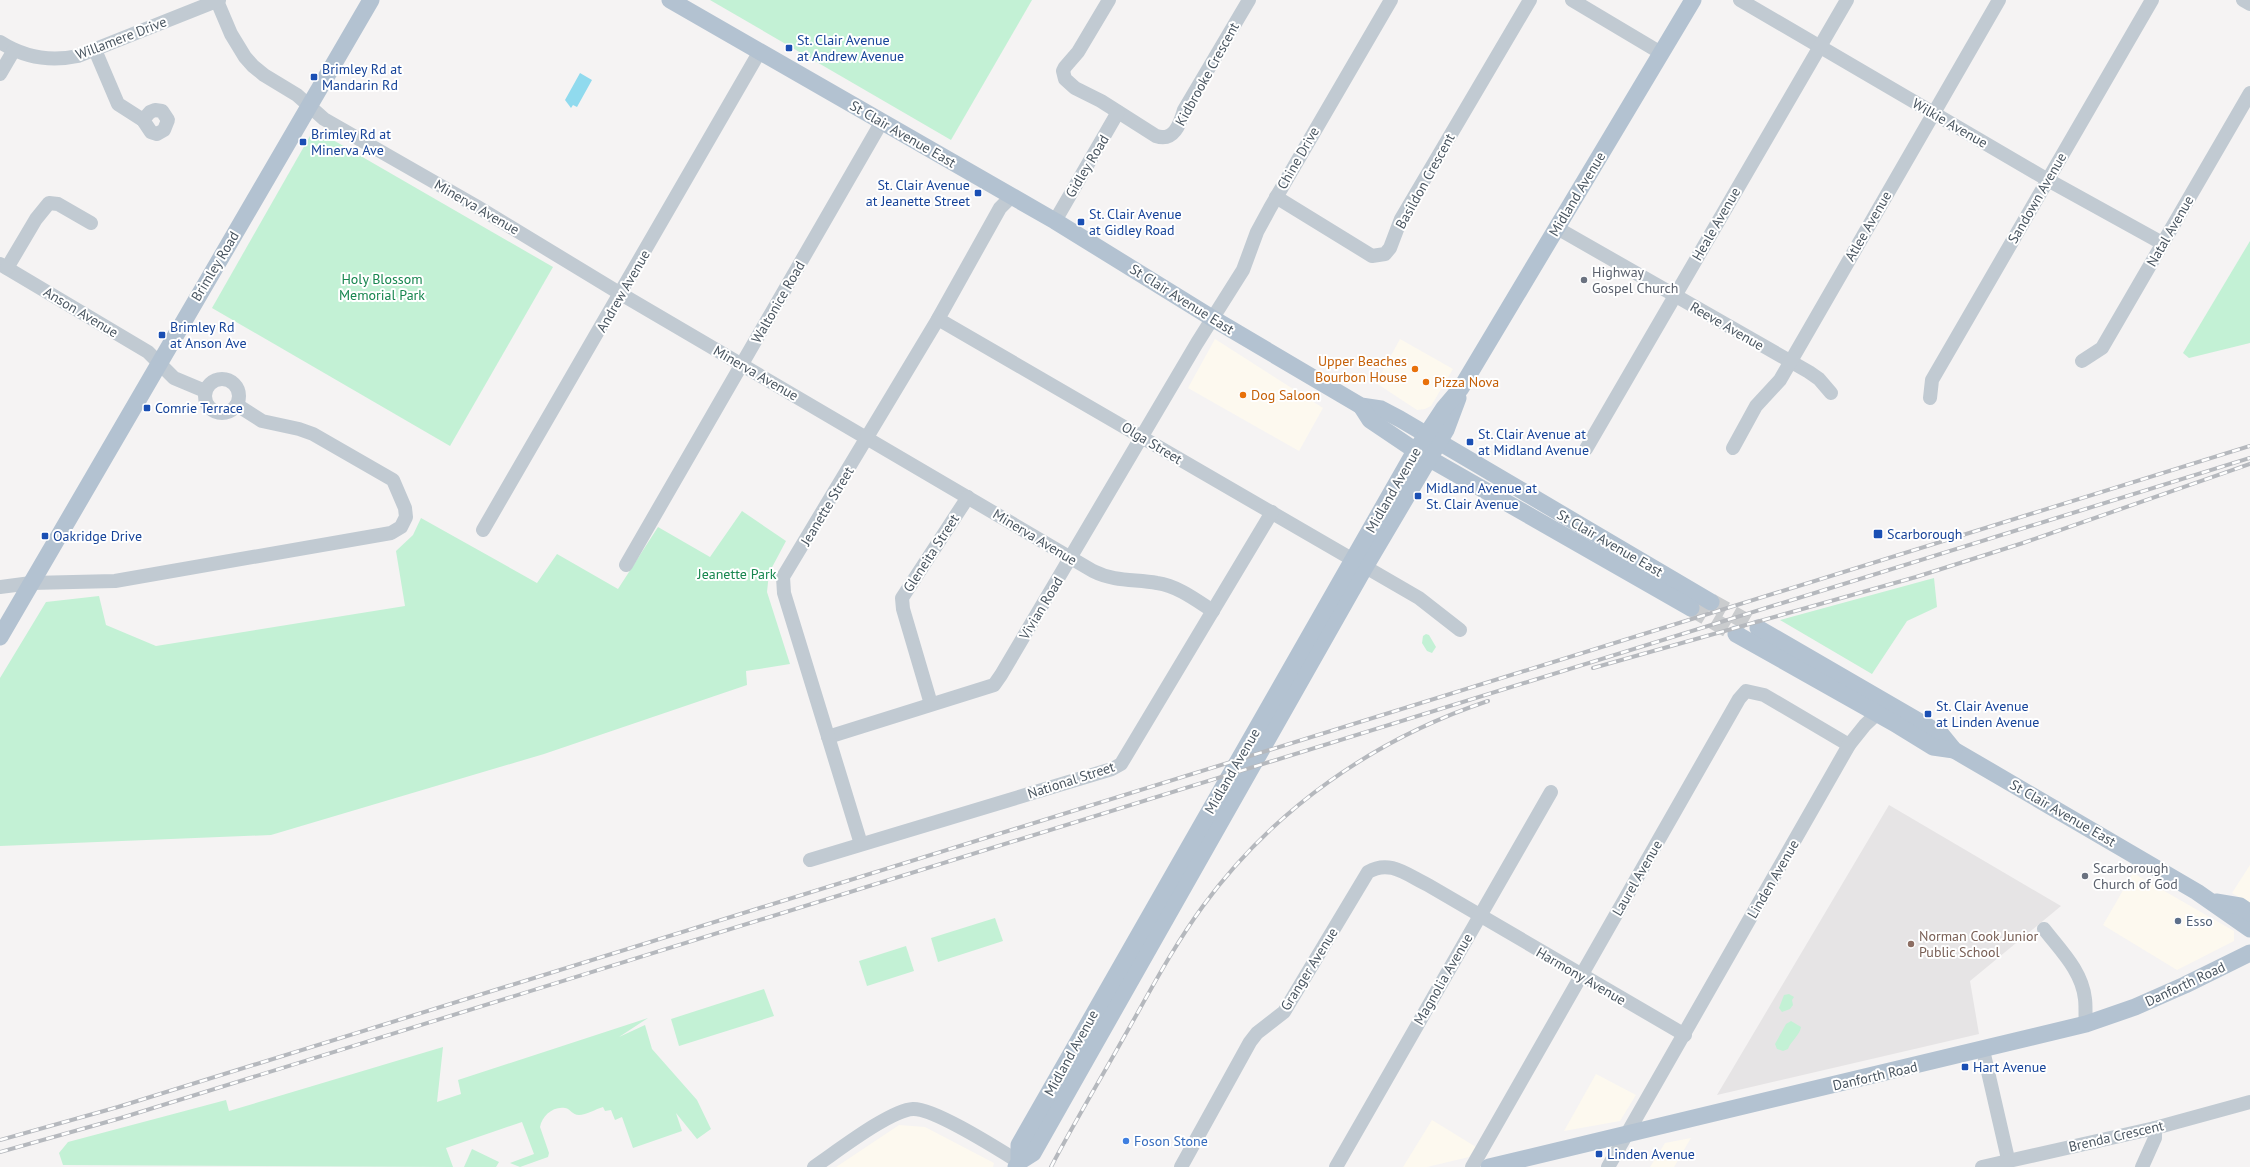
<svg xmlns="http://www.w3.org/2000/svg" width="2250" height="1167" viewBox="0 0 2250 1167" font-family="'PT Sans',sans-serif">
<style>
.commercial{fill:#fdf9ef}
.education{fill:#e6e4e5}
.green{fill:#c3f1d5}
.water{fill:#90daee}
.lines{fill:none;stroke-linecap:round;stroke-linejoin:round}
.major-tunnel{stroke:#caccce;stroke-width:17;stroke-dasharray:17 8;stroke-linecap:butt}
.minor{stroke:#c1cad2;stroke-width:14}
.major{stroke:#b3c2d1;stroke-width:17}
.rail-casing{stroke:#b5b8bd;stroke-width:4}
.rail{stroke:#fff;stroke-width:2.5;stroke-dasharray:8;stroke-linecap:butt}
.transit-dot{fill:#1a4fb4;stroke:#fff;stroke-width:1.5}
.worship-dot{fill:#6b7280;stroke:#fff;stroke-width:1.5}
.food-dot{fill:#e8710a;stroke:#fff;stroke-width:1.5}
.service-dot{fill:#5c6f8a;stroke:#fff;stroke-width:1.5}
.education-dot{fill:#8d6e63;stroke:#fff;stroke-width:1.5}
.shop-dot{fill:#3f7fe0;stroke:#fff;stroke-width:1.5}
.labels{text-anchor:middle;stroke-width:4;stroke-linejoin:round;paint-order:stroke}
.street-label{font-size:14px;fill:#4a5661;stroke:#fff}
.transit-label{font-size:14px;fill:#164399;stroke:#fff;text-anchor:start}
.worship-label{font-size:14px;fill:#5b616d;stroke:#fff;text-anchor:start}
.park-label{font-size:14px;fill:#17864f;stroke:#fff}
.food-label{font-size:14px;fill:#c56008;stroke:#fff;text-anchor:start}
.service-label{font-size:14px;fill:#4e5e75;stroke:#fff;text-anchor:start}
.education-label{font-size:14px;fill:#785e54;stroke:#fff;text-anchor:start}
.shop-label{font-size:14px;fill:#366cbe;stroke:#fff;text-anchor:start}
</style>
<rect width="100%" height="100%" fill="#f5f3f3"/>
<!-- commercial -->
<g class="commercial">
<path d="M1215 339 1323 408 1299 451 1188 388Z"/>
<path d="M1400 339 1453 369 1431 406 1425 409 1417 410 1376 383Z"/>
<path d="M2250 865V904L2232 893Z"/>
<path d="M2133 873 2234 931V941L2177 970 2103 925Z"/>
<path d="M1596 1074 1636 1095 1620 1121 1564 1131Z"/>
<path d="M1432 1120 1476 1147 1469 1157 1427 1167H1403Z"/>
<path d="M899 1125 925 1127 994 1163 993 1167H836Z"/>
<path d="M1691 1138 1674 1167H1650L1665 1143Z"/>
</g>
<!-- education -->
<path class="education" d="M1889 805 2061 906 1970 981 1979 1034 1717 1095Z"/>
<!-- green -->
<g class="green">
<path d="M710 0H1032L951 140Z"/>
<path d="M314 129 553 267 450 446 212 308Z"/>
<path d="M2250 241V343L2189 358 2183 353Z"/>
<path d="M742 511 786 541 769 573 767 592 790 664 746 671 747 685 544 754 271 835 0 846V678L46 602 99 596 106 625 156 646 405 606 396 551 413 535 421 518 537 583 557 554 618 589 658 527 710 557Z"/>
<path d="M1934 578 1937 607 1907 621 1872 674 1780 620Z"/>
<path d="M1426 634 1429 635 1436 647 1432 653 1427 651 1422 643 1423 636Z"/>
<path d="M995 918 1003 941 938 962 931 938Z"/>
<path d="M906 946 914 971 867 986 859 961Z"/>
<path d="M764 989 774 1016 679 1046 671 1019Z"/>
<path d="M1789 994 1794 997 1792 1000 1793 1005 1790 1009 1782 1012 1779 1008 1784 995Z"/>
<path d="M648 1018 619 1037 645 1025 652 1049 697 1100 711 1129 697 1139 676 1113 682 1131 633 1148 622 1117 615 1120 611 1110 605 1111 603 1107C596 1109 586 1115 579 1115 572 1115 571 1109 565 1108 553 1106 542 1116 540 1127L549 1153 548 1157 520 1167 510 1163 534 1154 522 1122 446 1148 453 1167 63 1165 59 1153 68 1142 226 1100 229 1111 443 1047 437 1102 461 1094 458 1080Z"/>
<path d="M1791 1021 1801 1027C1800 1035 1791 1041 1788 1049L1783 1051 1777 1049 1775 1044 1786 1024Z"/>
<path d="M472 1149 499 1162 496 1167H464Z"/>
</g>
<!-- water -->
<path class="water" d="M580 73 592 80 577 107 573 105 571 108 565 100Z"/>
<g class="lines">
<!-- major-tunnel -->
<g class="major-tunnel">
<path d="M1711 602 1758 628"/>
<path d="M1691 608 1736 634"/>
</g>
<!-- minor -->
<g class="minor">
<path d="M1109 0 1078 52 1065 67 1063 71 1065 79 1075 88 1101 101 1156 136C1174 142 1180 124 1184 110L1249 0"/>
<path d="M1572 0 1661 53"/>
<path d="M1740 0 2048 180 2162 243"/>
<path d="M2243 0 2250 4"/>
<path d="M217 1 231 34 245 57 253 66 264 75 297 95 324 119 476 206 621 294 1093 571C1115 582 1135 579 1157 583 1178 586 1196 600 1213 611"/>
<path d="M0 42C25 58 50 62 78 56L219 0"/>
<path d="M95 50 118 104 143 120"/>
<path d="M0 74 14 50"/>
<path d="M155 110 162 111 168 120 164 130 157 134 151 132 143 120 150 112Z"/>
<path d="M1276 197 1372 256 1385 254 1390 248 1401 219 1530 0"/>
<path d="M1055 221 1118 112"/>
<path d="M1557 228 1809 372 1819 379 1831 393"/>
<path d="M0 264 148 352 174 378 205 391"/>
<path d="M7 268 36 219 49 203 58 204 91 223"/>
<path d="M938 319 1419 598 1460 630"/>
<path d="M2082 361 2102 348 2250 93"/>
<circle cx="222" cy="396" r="17"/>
<path d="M1930 398 1932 380 2152 0"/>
<path d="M1733 448 1756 406 1780 380 1999 0"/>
<path d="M1586 449 1847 0"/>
<path d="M483 530 760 51"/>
<path d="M626 565 881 123"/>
<path d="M0 587 31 583 115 581 391 533 401 527 406 517 405 508 393 480 313 434 299 429 262 421 237 405"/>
<path d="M931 704 903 609 902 598 968 497"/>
<path d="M828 737 994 685 1001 675 1197 343 1243 270 1257 232 1270 208 1391 0"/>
<path d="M861 844 784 593 783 577 938 319 1000 208 1012 196"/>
<path d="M810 860 1112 769 1121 764 1272 512"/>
<path d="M2044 929C2061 951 2082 971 2085 999 2086 1006 2085 1015 2086 1024"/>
<path d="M1983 1050 2008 1159"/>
<path d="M814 1167C835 1153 890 1110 913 1109 934 1108 998 1149 1019 1162"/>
<path d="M1181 1167 1250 1042 1257 1033 1284 1012 1368 872C1390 859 1407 875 1428 885L1685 1035"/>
<path d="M1336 1167 1551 792"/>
<path d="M1472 1167 1739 699 1746 691 1764 695 1849 745"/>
<path d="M1608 1167 1849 745 1865 725 1884 707"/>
<path d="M1982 1167 2155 1128 2250 1102"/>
<path d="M2142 1167 2155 1138V1128"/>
</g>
<!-- major -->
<g class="major">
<path d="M670 0 1055 221 1212 318 1361 406 1381 409 1400 419 1711 602"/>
<path d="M1361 406 1370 420 1416 451 1691 608"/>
<path d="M1758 628 1941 734 1954 750 2197 892 2250 929"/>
<path d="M1736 634 1894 723 1933 747 1954 750"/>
<path d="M0 637 371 0"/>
<path d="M2216 902 2240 906 2250 913"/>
<path d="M1019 1162 1033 1153 1365 567 1446 430 1458 398"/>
<path d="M1016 1167 1019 1162V1145L1411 458 1444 408 1461 388 1693 0"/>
<path d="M1489 1167 2086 1024 2135 1007 2185 985 2250 953"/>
</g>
<defs>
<g id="rail">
<path d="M1593 668 1916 577 2023 543 2250 464"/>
<path d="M0 1140 118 1107 2250 446"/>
<path d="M0 1152 121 1118 2250 458"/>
<path d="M1051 1167C1074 1123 1100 1080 1124 1037 1149 993 1173 947 1203 906 1274 809 1374 739 1488 701"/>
</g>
</defs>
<!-- rail casing -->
<use href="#rail" class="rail-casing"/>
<!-- rail -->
<use href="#rail" class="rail"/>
</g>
<!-- markers -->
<g class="transit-dot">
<rect x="785" y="44" width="8" height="8" rx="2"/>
<rect x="310" y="73" width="8" height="8" rx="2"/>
<rect x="299" y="138" width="8" height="8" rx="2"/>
<rect x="974" y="189" width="8" height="8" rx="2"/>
<rect x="1077" y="218" width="8" height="8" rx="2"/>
<rect x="158" y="331" width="8" height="8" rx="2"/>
<rect x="143" y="404" width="8" height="8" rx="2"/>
<rect x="1466" y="438" width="8" height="8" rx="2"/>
<rect x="1414" y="492" width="8" height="8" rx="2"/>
<rect x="1873" y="529" width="10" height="10" rx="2"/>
<rect x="41" y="532" width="8" height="8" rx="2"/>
<rect x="1924" y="710" width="8" height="8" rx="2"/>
<rect x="1961" y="1063" width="8" height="8" rx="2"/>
<rect x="1595" y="1150" width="8" height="8" rx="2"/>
</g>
<g class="worship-dot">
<circle cx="1584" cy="280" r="4"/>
<circle cx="2085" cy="876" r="4"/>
</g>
<g class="food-dot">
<circle cx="1415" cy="369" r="4"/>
<circle cx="1426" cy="382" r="4"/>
<circle cx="1243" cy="395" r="4"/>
</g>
<circle class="service-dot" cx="2178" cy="921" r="4"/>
<circle class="education-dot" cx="1911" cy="944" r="4"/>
<circle class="shop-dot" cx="1126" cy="1141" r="4"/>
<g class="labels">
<!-- street labels -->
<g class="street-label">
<text transform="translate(121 38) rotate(-21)" y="5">Willamere Drive</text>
<text transform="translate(1207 74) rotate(-61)" y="5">Kidbrooke Crescent</text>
<text transform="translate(1950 123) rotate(30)" y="5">Wilkie Avenue</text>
<text transform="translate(903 134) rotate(30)" y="5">St Clair Avenue East</text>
<text transform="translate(1298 158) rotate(-60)" y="5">Chine Drive</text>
<text transform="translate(1087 166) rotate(-59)" y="5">Gidley Road</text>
<text transform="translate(1425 181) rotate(-61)" y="5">Basildon Crescent</text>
<text transform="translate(1577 194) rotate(-59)" y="5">Midland Avenue</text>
<text transform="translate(2037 198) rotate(-60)" y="5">Sandown Avenue</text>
<text transform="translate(477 207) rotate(30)" y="5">Minerva Avenue</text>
<text transform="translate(1716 224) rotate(-60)" y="5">Heale Avenue</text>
<text transform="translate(1868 226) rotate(-60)" y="5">Atlee Avenue</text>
<text transform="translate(2170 231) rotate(-60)" y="5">Natal Avenue</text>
<text transform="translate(215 266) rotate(-59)" y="5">Brimley Road</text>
<text transform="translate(623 291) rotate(-60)" y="5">Andrew Avenue</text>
<text transform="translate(1182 299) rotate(32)" y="5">St Clair Avenue East</text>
<text transform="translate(778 302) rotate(-60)" y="5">Waltonice Road</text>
<text transform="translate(81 312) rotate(31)" y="5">Anson Avenue</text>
<text transform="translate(1727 326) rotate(30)" y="5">Reeve Avenue</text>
<text transform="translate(756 373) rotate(30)" y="5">Minerva Avenue</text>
<text transform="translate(1152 443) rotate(31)" y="5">Olga Street</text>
<text transform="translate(1393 490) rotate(-60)" y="5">Midland Avenue</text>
<text transform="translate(827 506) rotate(-59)" y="5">Jeanette Street</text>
<text transform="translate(1035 537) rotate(31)" y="5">Minerva Avenue</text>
<text transform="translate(1610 543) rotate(30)" y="5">St Clair Avenue East</text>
<text transform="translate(931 553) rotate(-57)" y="5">Gleneita Street</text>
<text transform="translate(1041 608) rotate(-59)" y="5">Vivian Road</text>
<text transform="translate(1232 771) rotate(-60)" y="5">Midland Avenue</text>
<text transform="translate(1071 780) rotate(-18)" y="5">National Street</text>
<text transform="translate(2063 813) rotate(30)" y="5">St Clair Avenue East</text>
<text transform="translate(1637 878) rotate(-60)" y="5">Laurel Avenue</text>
<text transform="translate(1773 879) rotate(-60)" y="5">Linden Avenue</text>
<text transform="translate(1309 969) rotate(-58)" y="5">Granger Avenue</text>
<text transform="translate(1581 976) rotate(30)" y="5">Harmony Avenue</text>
<text transform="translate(1443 979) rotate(-60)" y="5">Magnolia Avenue</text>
<text transform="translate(2185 984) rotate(-25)" y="5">Danforth Road</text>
<text transform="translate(1071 1053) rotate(-61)" y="5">Midland Avenue</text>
<text transform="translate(1875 1076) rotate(-13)" y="5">Danforth Road</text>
<text transform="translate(2116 1136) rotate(-13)" y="5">Brenda Crescent</text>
</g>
<!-- transit labels -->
<g class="transit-label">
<text x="797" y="45">St. Clair Avenue<tspan x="797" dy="16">at Andrew Avenue</tspan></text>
<text x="322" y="74">Brimley Rd at<tspan x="322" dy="16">Mandarin Rd</tspan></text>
<text x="311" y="139">Brimley Rd at<tspan x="311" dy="16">Minerva Ave</tspan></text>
<text x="970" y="190" text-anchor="end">St. Clair Avenue<tspan x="970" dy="16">at Jeanette Street</tspan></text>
<text x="1089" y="219">St. Clair Avenue<tspan x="1089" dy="16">at Gidley Road</tspan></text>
<text x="170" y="332">Brimley Rd<tspan x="170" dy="16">at Anson Ave</tspan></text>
<text x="155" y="413">Comrie Terrace</text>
<text x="1478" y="439">St. Clair Avenue at<tspan x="1478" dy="16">at Midland Avenue</tspan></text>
<text x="1426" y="493">Midland Avenue at<tspan x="1426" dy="16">St. Clair Avenue</tspan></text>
<text x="1887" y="539">Scarborough</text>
<text x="53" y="541">Oakridge Drive</text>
<text x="1936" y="711">St. Clair Avenue<tspan x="1936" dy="16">at Linden Avenue</tspan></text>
<text x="1973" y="1072">Hart Avenue</text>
<text x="1607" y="1159">Linden Avenue</text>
</g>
<!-- worship labels -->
<g class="worship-label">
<text x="1592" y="277">Highway<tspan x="1592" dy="16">Gospel Church</tspan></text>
<text x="2093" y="873">Scarborough<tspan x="2093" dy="16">Church of God</tspan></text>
</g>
<!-- park labels -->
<g class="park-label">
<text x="382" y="284">Holy Blossom<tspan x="382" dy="16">Memorial Park</tspan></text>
<text x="737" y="579">Jeanette Park</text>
</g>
<!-- food labels -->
<g class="food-label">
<text x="1407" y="366" text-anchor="end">Upper Beaches<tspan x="1407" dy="16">Bourbon House</tspan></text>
<text x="1434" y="387">Pizza Nova</text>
<text x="1251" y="400">Dog Saloon</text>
</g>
<!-- service labels -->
<g class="service-label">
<text x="2186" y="926">Esso</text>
</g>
<!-- education labels -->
<g class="education-label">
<text x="1919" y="941">Norman Cook Junior<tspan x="1919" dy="16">Public School</tspan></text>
</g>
<!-- shop labels -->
<g class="shop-label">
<text x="1134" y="1146">Foson Stone</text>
</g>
</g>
</svg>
